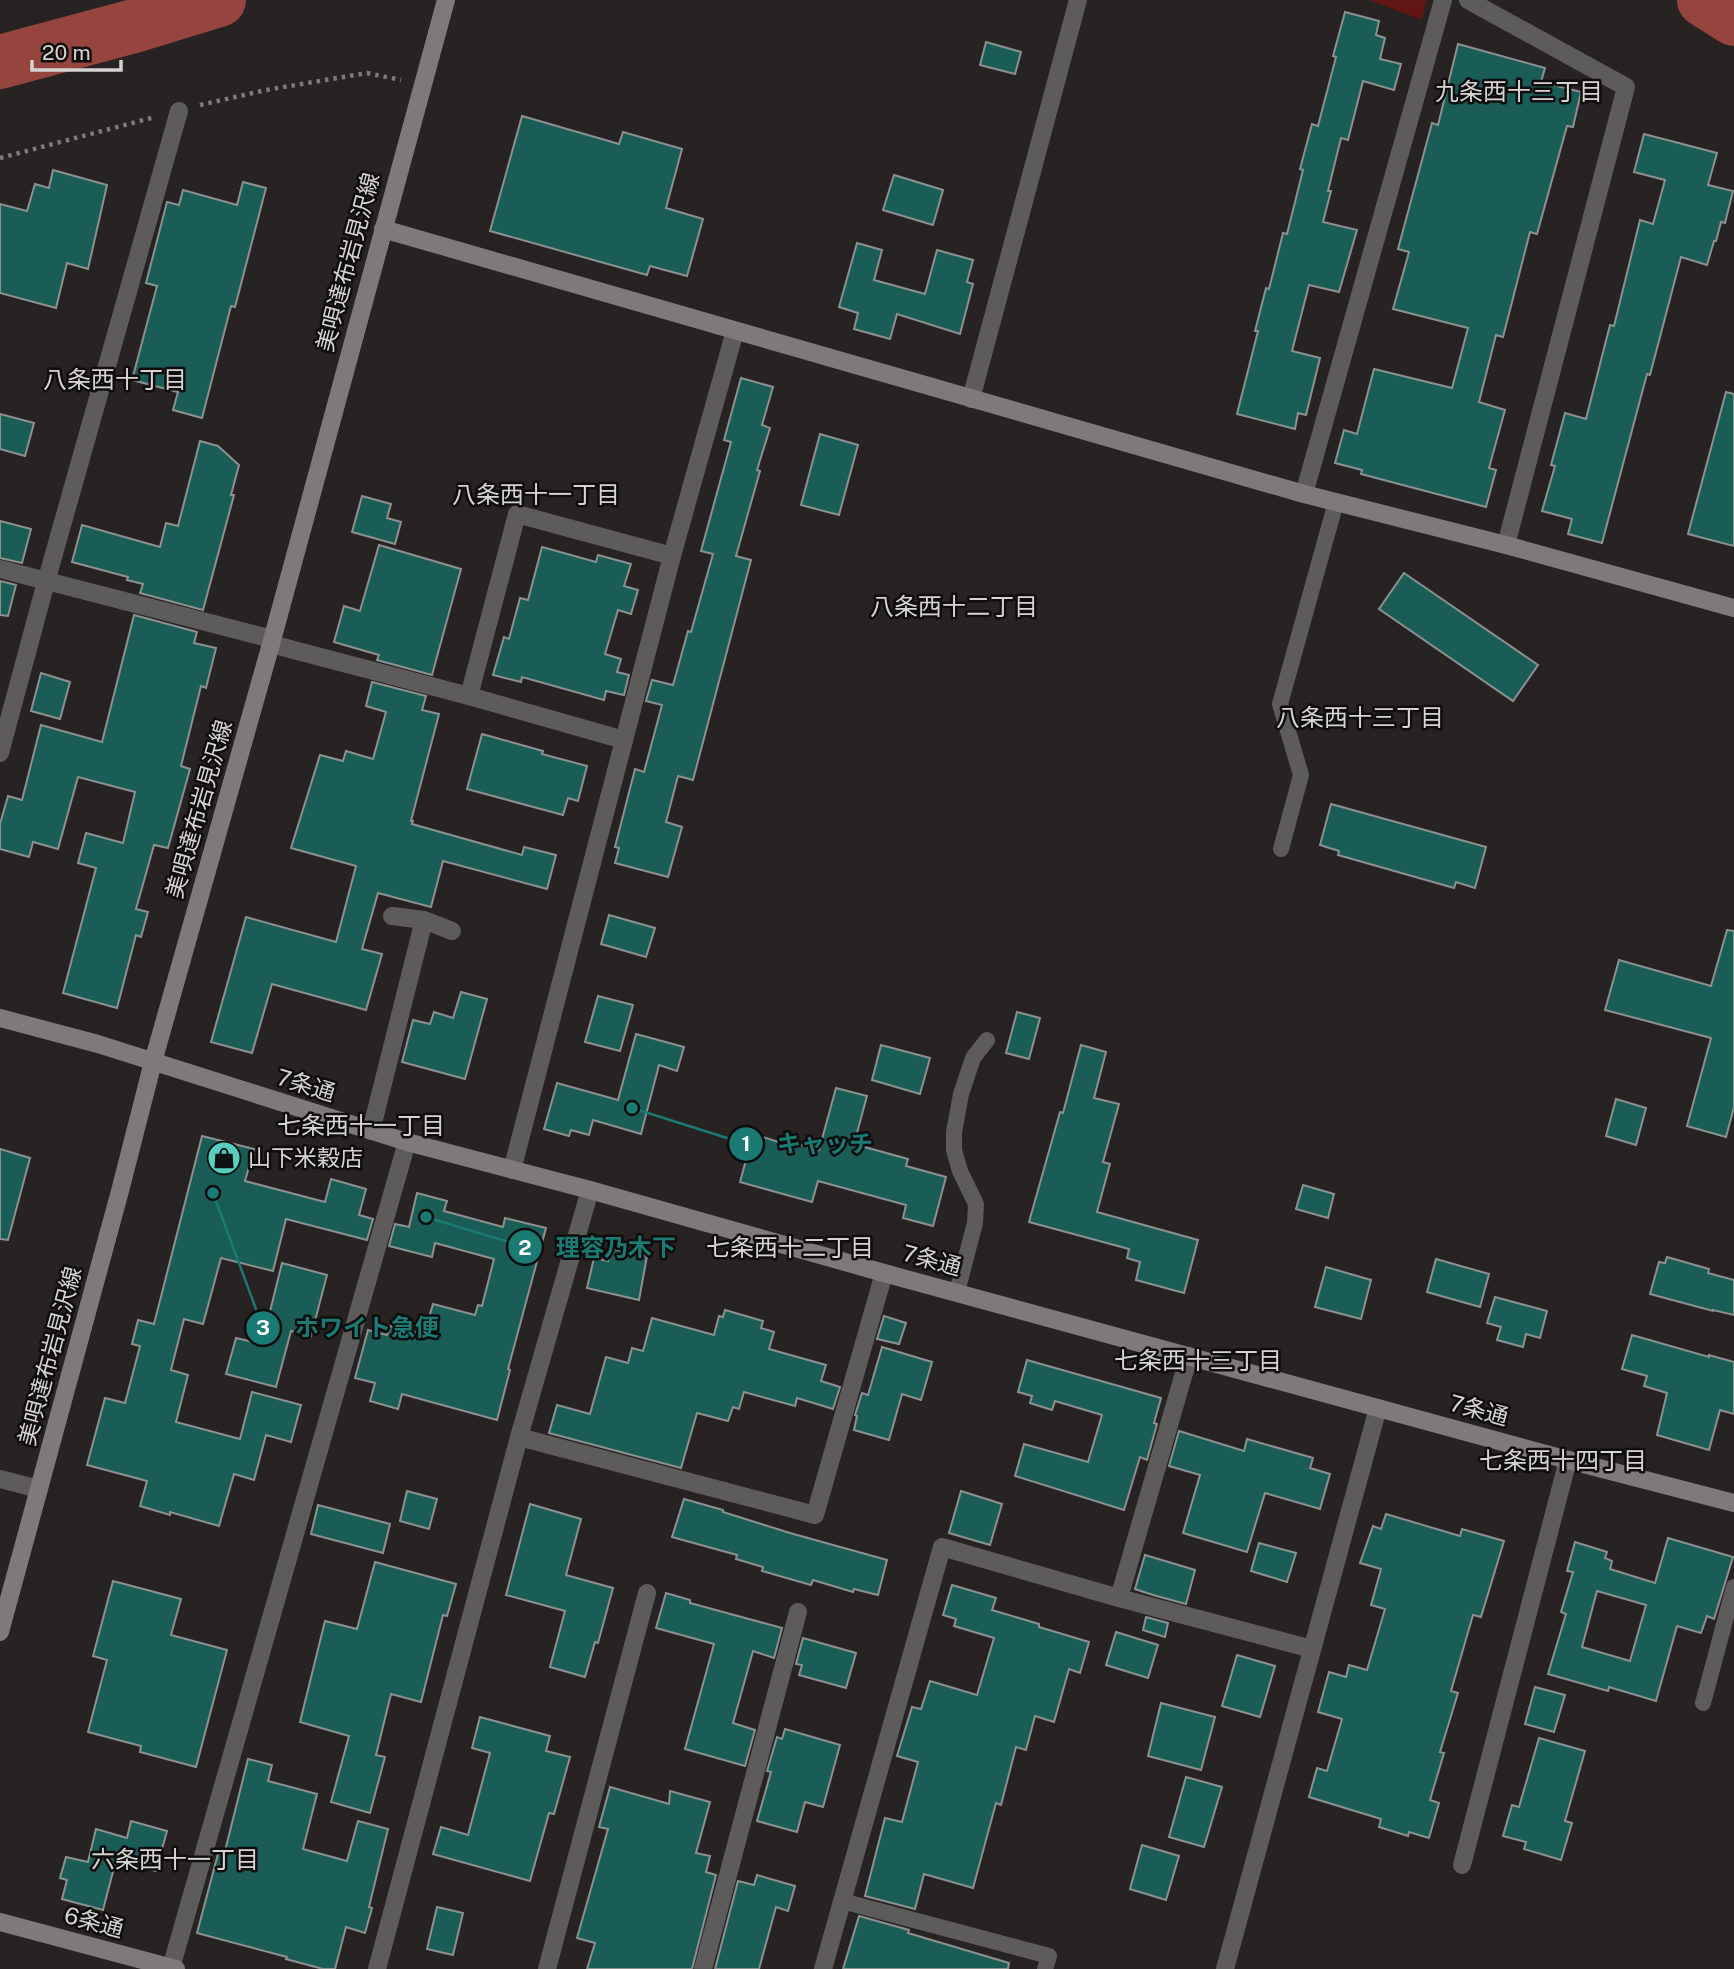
<svg xmlns="http://www.w3.org/2000/svg" width="1734" height="1969" viewBox="0 0 1734 1969" font-family="'Public Sans','Noto Sans JP',sans-serif">
<style>
.green{fill:#621613}
.lines{fill:none;stroke-linecap:round;stroke-linejoin:round}
.river{stroke:#96443e;stroke-width:54}
.building{fill:#1a5d56;stroke:#8c9190;stroke-width:2;fill-rule:evenodd}
.path{stroke:#7d7a7a;stroke-width:4.5;stroke-dasharray:3.5 5;stroke-linecap:butt}
.lane{stroke:#5e5b5b;stroke-width:16}
.street{stroke:#5e5b5b;stroke-width:18}
.secondary{stroke:#7e7a7a;stroke-width:18}
.labels{text-anchor:middle;stroke-width:5;stroke-linejoin:round;paint-order:stroke}
.street-label{font-size:23px;fill:#d6d3d3;stroke:#0f0d0d}
.poi-label{font-size:23px;fill:#d6d3d3;stroke:#0f0d0d;text-anchor:start}
.neighbourhood-label{font-size:24px;fill:#d6d3d3;stroke:#0f0d0d}
.leader{fill:none;stroke:#197b73;stroke-width:2.5}
.callout-dot{fill:#197b73;stroke:#0f0d0d;stroke-width:2.5}
.mark-label{font-size:21px;text-anchor:middle;font-weight:bold;fill:#fff}
.callout-label{font-size:24px;text-anchor:middle;font-weight:bold;fill:#197b73;stroke:#0f0d0d;stroke-width:5;stroke-linejoin:round;paint-order:stroke}
</style>
<rect width="100%" height="100%" fill="#272323"/>
<!-- green -->
<path class="green" d="M1369 0H1426L1422 20Z"/>
<g class="lines">
<!-- river -->
<g class="river">
<path d="M1704 0 1734 19"/>
<path d="M0 62 134 26 219 0"/>
</g>
</g>
<!-- building -->
<g class="building">
<path d="M1345 12 1379 21 1376 35 1385 38 1380 59 1401 64 1394 90 1363 81 1348 140 1341 138 1328 191H1331L1323 222 1357 230 1339 292 1309 285 1292 351 1320 358 1306 415 1298 413 1295 429 1237 414 1258 331H1255L1266 288 1269 289 1283 233 1287 234 1303 170 1300 169 1312 124 1318 126 1336 57 1333 56Z"/>
<path d="M986 42 1021 52 1015 74 980 65Z"/>
<path d="M1458 44 1545 68 1541 82 1581 92 1573 127 1567 126 1537 234 1530 232 1503 337 1496 335 1479 402 1505 410 1489 468 1496 470 1486 507 1361 474 1362 470 1335 463 1344 430 1357 434 1374 369 1452 388 1468 328 1393 309 1409 252 1398 249 1432 123 1438 125Z"/>
<path d="M522 116 619 144 623 132 682 149 666 208 703 219 687 276 650 266 647 275 490 231Z"/>
<path d="M1644 134 1717 153 1708 185 1733 191 1725 223 1721 222 1716 241H1714L1707 265 1681 257 1650 375 1647 374 1602 543 1568 534 1572 519 1542 511 1555 466 1551 465 1565 413 1586 419 1610 325 1614 326 1640 220 1653 224 1665 180 1634 172Z"/>
<path d="M53 170 107 185 88 269 67 263 56 308 0 293V204L27 211 35 184 49 188Z"/>
<path d="M894 175 943 190 933 225 883 210Z"/>
<path d="M243 182 266 188 235 307 231 306 202 418 173 410 178 392 132 380 157 286 146 283 167 202 179 205 183 190 237 205Z"/>
<path d="M857 243 882 250 874 280 925 294 937 250 973 260 967 282 973 284 960 334 897 314 890 339 854 329 858 313 839 307Z"/>
<path d="M741 378 773 387 762 425 770 428 757 470 760 471 736 556 751 560 693 780 678 776 666 822 682 827 668 877 615 863 619 848 615 847 635 769 644 772 662 705 646 701 652 680 673 685 688 631 691 632 713 554 701 551 731 442 724 440Z"/>
<path d="M1726 392 1734 394V546L1688 534Z"/>
<path d="M0 414 34 423 25 456 0 449Z"/>
<path d="M820 434 858 445 839 515 801 505Z"/>
<path d="M200 441 218 446 239 465 231 495H234L203 610 140 593 143 584 127 580 128 577 72 562 82 525 160 547 166 523 178 526Z"/>
<path d="M362 496 391 504 387 518 401 522 395 544 352 532Z"/>
<path d="M0 521 31 529 22 563 0 558Z"/>
<path d="M379 545 461 569 432 675 377 660 379 655 334 642 344 606 360 611Z"/>
<path d="M542 547 596 562 598 555 631 564 624 586 638 590 631 614 618 610 605 654 621 659 617 672 629 675 624 695 606 691 604 700 522 677 521 682 493 675 504 637 509 639 520 598 528 600Z"/>
<path d="M1404 573 1538 665 1513 701 1379 609Z"/>
<path d="M0 581 16 585 8 616 0 615Z"/>
<path d="M134 615 197 632 194 643 216 648 206 688 201 686 181 766 190 769 168 848 154 845 136 909 148 912 141 937 136 935 117 1008 63 993 96 868 78 863 86 833 123 843 135 792 78 777 58 849 33 842 29 857 0 849V824L8 796 22 800 41 725 102 742Z"/>
<path d="M41 673 70 682 60 719 31 711Z"/>
<path d="M372 682 426 696 422 710 439 714 411 821H413L412 824 522 855 524 847 556 855 547 889 443 861 431 907 378 893 362 949 382 954 366 1010 272 984 252 1053 211 1042 246 917 336 942 356 866 291 848 320 755 343 761 346 751 373 759 386 712 366 706Z"/>
<path d="M482 734 543 751 542 754 587 766 578 801 568 798 563 815 467 789Z"/>
<path d="M1331 804 1486 847 1475 888 1456 882 1454 888 1338 855 1339 851 1320 845Z"/>
<path d="M609 915 655 928 646 957 601 944Z"/>
<path d="M1727 930 1734 931V1107L1726 1137 1687 1126 1711 1038 1605 1010 1619 960 1711 986Z"/>
<path d="M461 992 487 999 465 1079 402 1062 413 1020 430 1024 434 1012 453 1018Z"/>
<path d="M598 996 633 1005 620 1051 585 1042Z"/>
<path d="M1017 1012 1040 1018 1029 1059 1006 1053Z"/>
<path d="M636 1034 684 1047 677 1071 659 1065 641 1134 593 1120 589 1135 571 1130 569 1136 544 1129 557 1083 618 1100Z"/>
<path d="M881 1045 930 1058 920 1094 872 1080Z"/>
<path d="M1081 1045 1106 1052 1094 1098 1119 1104 1103 1162 1110 1164 1097 1212 1198 1240 1184 1293 1136 1280 1140 1262 1127 1258 1129 1249 1029 1222 1060 1112 1063 1113Z"/>
<path d="M836 1088 867 1096 854 1144 908 1159 906 1166 946 1177 933 1226 903 1218 906 1205 818 1181 812 1202 740 1182 753 1134 785 1144 787 1141 819 1150Z"/>
<path d="M1616 1099 1646 1108 1636 1145 1606 1136Z"/>
<path d="M202 1136 254 1149 245 1181 325 1202 331 1179 366 1189 359 1215 373 1219 367 1240 286 1219 273 1271 221 1258 203 1324 184 1319 171 1370 188 1375 176 1422 240 1439 252 1392 301 1405 291 1442 266 1435 254 1480 234 1474 219 1526 170 1512V1515L140 1506 147 1481 87 1465 105 1398 125 1403 140 1346 132 1344 138 1320 154 1324Z"/>
<path d="M0 1149 30 1158 8 1240 0 1239Z"/>
<path d="M1303 1185 1334 1194 1328 1218 1296 1209Z"/>
<path d="M417 1193 447 1201 444 1211 503 1227 505 1218 546 1228 508 1369 510 1370 497 1420 402 1394 398 1409 370 1401 375 1383 355 1378 368 1330 387 1335 390 1326 424 1335 433 1304 475 1315 478 1305 482 1306 494 1259 435 1243 432 1257 389 1246 395 1224 409 1227Z"/>
<path d="M610 1248 647 1256 639 1300 587 1288 594 1258 608 1261Z"/>
<path d="M1667 1257 1709 1269 1708 1273 1734 1280V1315L1713 1310V1311L1650 1294 1659 1262 1665 1263Z"/>
<path d="M1436 1259 1489 1274 1480 1307 1427 1292Z"/>
<path d="M282 1263 327 1275 311 1336 291 1331 276 1387 226 1374 236 1338 262 1344Z"/>
<path d="M1326 1267 1371 1280 1361 1319 1315 1307Z"/>
<path d="M1495 1297 1547 1311 1540 1338 1526 1334 1523 1347 1497 1340 1501 1327 1487 1323Z"/>
<path d="M725 1310 763 1321 761 1328 774 1332 769 1349 826 1365 821 1381 840 1387 833 1409 797 1398 795 1406 744 1392 739 1409 733 1407 728 1421 697 1413 681 1468 549 1433 557 1405 590 1414 606 1357 628 1363 632 1348 643 1351 652 1318 714 1335 719 1316 723 1317Z"/>
<path d="M884 1316 906 1323 899 1344 877 1339Z"/>
<path d="M1632 1335 1709 1357V1355L1734 1362V1414L1720 1410 1709 1450 1657 1435 1667 1393 1644 1386 1647 1376 1622 1369Z"/>
<path d="M882 1347 932 1362 921 1400 902 1394 889 1440 854 1430 857 1416 855 1415 862 1393 868 1395Z"/>
<path d="M1027 1360 1161 1398 1154 1423 1157 1424 1147 1460 1140 1457 1124 1510 1015 1476 1024 1444 1088 1462 1102 1415 1055 1401 1052 1410 1030 1403 1032 1396 1018 1392Z"/>
<path d="M1179 1431 1244 1451 1247 1439 1313 1458 1310 1468 1330 1474 1320 1509 1265 1493 1247 1552 1183 1533 1200 1475 1169 1466Z"/>
<path d="M407 1491 437 1499 429 1529 400 1521Z"/>
<path d="M961 1491 1002 1504 990 1545 949 1533Z"/>
<path d="M684 1499 723 1510V1512L790 1533 887 1560 878 1595 854 1589 853 1592 813 1580 811 1585 762 1571 763 1567 736 1559 737 1555 672 1537Z"/>
<path d="M530 1504 581 1519 566 1575 613 1588 598 1643 595 1642 585 1677 550 1667 565 1611 506 1595Z"/>
<path d="M318 1505 390 1524 383 1553 311 1534Z"/>
<path d="M1386 1514 1460 1536 1462 1529 1504 1541 1481 1617 1473 1615 1451 1691 1458 1693 1440 1752 1444 1753 1430 1800 1439 1803 1429 1838 1409 1832 1408 1836 1379 1827 1381 1819 1309 1797 1317 1768 1327 1771 1342 1719 1318 1712 1329 1672 1346 1677 1349 1665 1367 1670 1385 1609 1371 1605 1381 1569 1360 1563 1373 1526 1381 1529Z"/>
<path d="M1668 1538 1733 1557 1714 1619 1707 1616 1701 1633 1677 1626 1656 1701 1609 1687 1608 1691 1548 1674 1566 1614 1561 1612 1573 1572 1567 1571 1575 1542 1607 1552 1605 1558 1612 1561 1610 1569 1655 1583ZM1597 1591 1646 1605 1630 1661 1582 1647Z"/>
<path d="M1259 1543 1296 1553 1287 1582 1251 1571Z"/>
<path d="M1145 1555 1195 1570 1186 1604 1153 1595 1135 1589Z"/>
<path d="M375 1562 456 1584 447 1616 443 1615 421 1702 391 1694 376 1755 385 1757 370 1813 331 1802 349 1736 300 1722 325 1621 357 1629Z"/>
<path d="M113 1581 181 1599 171 1635 227 1650 196 1767 140 1752 141 1746 88 1732 107 1660 93 1656Z"/>
<path d="M952 1585 996 1598 992 1610 1039 1624V1627L1089 1642 1080 1673 1069 1669 1054 1722 1035 1716 1026 1750 1016 1747 1001 1805 996 1803 973 1888 924 1874 915 1909 865 1896 885 1818 902 1822 918 1762 897 1756 912 1707 921 1709 930 1681 977 1695 994 1638 954 1626 956 1619 943 1615Z"/>
<path d="M666 1593 690 1600V1603L782 1628 774 1658 753 1651 733 1723 755 1730 745 1766 685 1749 714 1644 656 1628Z"/>
<path d="M1146 1617 1168 1623 1165 1637 1143 1630Z"/>
<path d="M1116 1632 1158 1645 1148 1678 1106 1665Z"/>
<path d="M803 1638 856 1653 846 1688 799 1675 802 1665 796 1664Z"/>
<path d="M1237 1655 1275 1666 1260 1717 1222 1706Z"/>
<path d="M1535 1687 1565 1695 1554 1732 1525 1724Z"/>
<path d="M1161 1703 1215 1717 1201 1770 1148 1756Z"/>
<path d="M480 1717 550 1736 546 1751 570 1757 554 1814 549 1813 530 1881 433 1854 441 1827 468 1835 490 1753 472 1748Z"/>
<path d="M785 1729 840 1745 823 1807 805 1802 797 1832 757 1821 771 1772 767 1771 777 1737 782 1739Z"/>
<path d="M1539 1738 1585 1751 1565 1821 1572 1823 1561 1860 1524 1849 1526 1842 1503 1836 1512 1805 1519 1807Z"/>
<path d="M248 1759 272 1765 268 1781 317 1794 303 1849 347 1861 358 1821 388 1829 369 1907 372 1908 365 1933 346 1927 335 1969H323L286 1959 287 1957 197 1933 219 1850 225 1851Z"/>
<path d="M1186 1777 1222 1787 1204 1847 1169 1837Z"/>
<path d="M610 1787 669 1804 670 1791 710 1802 696 1853 710 1856 706 1872 716 1875 692 1969H587L595 1943 577 1938 608 1829 599 1827Z"/>
<path d="M131 1821 167 1831 156 1871 116 1860 103 1910 62 1899 67 1880 60 1878 66 1857 88 1862 96 1829 127 1838Z"/>
<path d="M1142 1845 1179 1856 1166 1900 1130 1889Z"/>
<path d="M757 1875 795 1886 788 1911 776 1907 759 1969H715L738 1881 754 1885Z"/>
<path d="M437 1907 463 1913 453 1955 427 1949Z"/>
<path d="M859 1916 909 1930 908 1933 1009 1963 1008 1969H843Z"/>
</g>
<g class="lines">
<!-- path -->
<g class="path">
<path d="M200 105 266 90 367 73 401 80"/>
<path d="M0 158 155 117"/>
</g>
<!-- lane -->
<g class="lane">
<path d="M1281 849 1301 775 1280 704 1336 502"/>
<path d="M957 1292 975 1223 976 1204 960 1171 954 1150V1132L961 1094 973 1058 987 1040"/>
<path d="M1703 1703 1734 1587"/>
<path d="M842 1901 1049 1956 1045 1969"/>
</g>
<!-- street -->
<g class="street">
<path d="M1468 0 1626 87 1506 545"/>
<path d="M971 399 1078 0"/>
<path d="M1304 494 1443 0"/>
<path d="M0 569 272 639"/>
<path d="M271 644 469 696 624 740"/>
<path d="M469 696 517 514 672 556"/>
<path d="M0 753 46 582 179 111"/>
<path d="M392 916 424 920 452 931"/>
<path d="M371 1131 424 920"/>
<path d="M512 1170 672 556 735 331"/>
<path d="M519 1437 815 1515 884 1273"/>
<path d="M0 1479 39 1489"/>
<path d="M1119 1598 1189 1356"/>
<path d="M1462 1865 1568 1460"/>
<path d="M171 1968 407 1142"/>
<path d="M377 1969 519 1437 590 1190"/>
<path d="M547 1969 647 1593"/>
<path d="M703 1969 798 1612"/>
<path d="M823 1969 942 1547 1119 1598 1312 1649"/>
<path d="M1225 1969 1378 1408"/>
</g>
<!-- secondary -->
<g class="secondary">
<path d="M383 229 1304 494 1506 545 1734 608"/>
<path d="M0 1018 98 1044 407 1142 590 1190 884 1273 1568 1460 1734 1503"/>
<path d="M0 1632 120 1191 153 1062 271 644 446 0"/>
<path d="M0 1922 176 1969"/>
</g>
</g>
<!-- icons -->
<defs>
<symbol id="shop-disc" viewBox="-11 -11 22 22"><circle r="9.5" fill="#58cec0" stroke="#0f0d0d"/><path d="M-5-2.5h2.3a2.7 3.5 0 0 1 5.4 0H5L5.5 6h-11ZM-1.5-2.5h3a1.5 2.3 0 0 0-3 0Z" fill="#111"/></symbol>
</defs>
<g fill-rule="evenodd">
<use href="#shop-disc" x="205" y="1139" width="38" height="38"/>
</g>
<g class="labels">
<!-- street labels -->
<g class="street-label">
<text transform="translate(348 262) rotate(-75)" y="8">美唄達布岩見沢線</text>
<text transform="translate(199 809) rotate(-74)" y="8">美唄達布岩見沢線</text>
<text transform="translate(306 1085) rotate(17)" y="8">7条通</text>
<text transform="translate(932 1260) rotate(15)" y="8">7条通</text>
<text transform="translate(50 1356) rotate(-75)" y="8">美唄達布岩見沢線</text>
<text transform="translate(1479 1410) rotate(15)" y="8">7条通</text>
<text transform="translate(94 1922) rotate(15)" y="8">6条通</text>
</g>
<!-- poi labels -->
<g class="poi-label">
<text x="248" y="1166">山下米穀店</text>
</g>
<!-- neighbourhood labels -->
<g class="neighbourhood-label">
<text x="1519" y="100">九条西十三丁目</text>
<text x="115" y="388">八条西十丁目</text>
<text x="536" y="503">八条西十一丁目</text>
<text x="954" y="615">八条西十二丁目</text>
<text x="1360" y="726">八条西十三丁目</text>
<text x="361" y="1134">七条西十一丁目</text>
<text x="790" y="1256">七条西十二丁目</text>
<text x="1198" y="1369">七条西十三丁目</text>
<text x="1563" y="1469">七条西十四丁目</text>
<text x="175" y="1868">六条西十一丁目</text>
</g>
</g>
<!-- callouts -->
<path class="leader" d="M632 1108L746 1144M426 1217L525 1247M213 1193L263 1328"/>
<g class="callout-dot">
<circle cx="632" cy="1108" r="7"/>
<circle cx="426" cy="1217" r="7"/>
<circle cx="213" cy="1193" r="7"/>
<circle cx="746" cy="1144" r="18"/>
<circle cx="525" cy="1247" r="18"/>
<circle cx="263" cy="1328" r="18"/>
</g>
<g class="mark-label">
<text x="746" y="1151">1</text>
<text x="525" y="1255">2</text>
<text x="263" y="1335">3</text>
</g>
<g class="callout-label">
<text x="825" y="1152">キャッチ</text>
<text x="616" y="1256">理容乃木下</text>
<text x="367" y="1336">ホワイト急便</text>
</g>
<!-- scale -->
<path d="M32 60v10h89v-10" fill="none" stroke="#d6d3d3" stroke-width="3.5"/>
<text x="42" y="60" font-size="21" fill="#d6d3d3" stroke="#0f0d0d" stroke-width="5" paint-order="stroke">20 m</text>
</svg>
